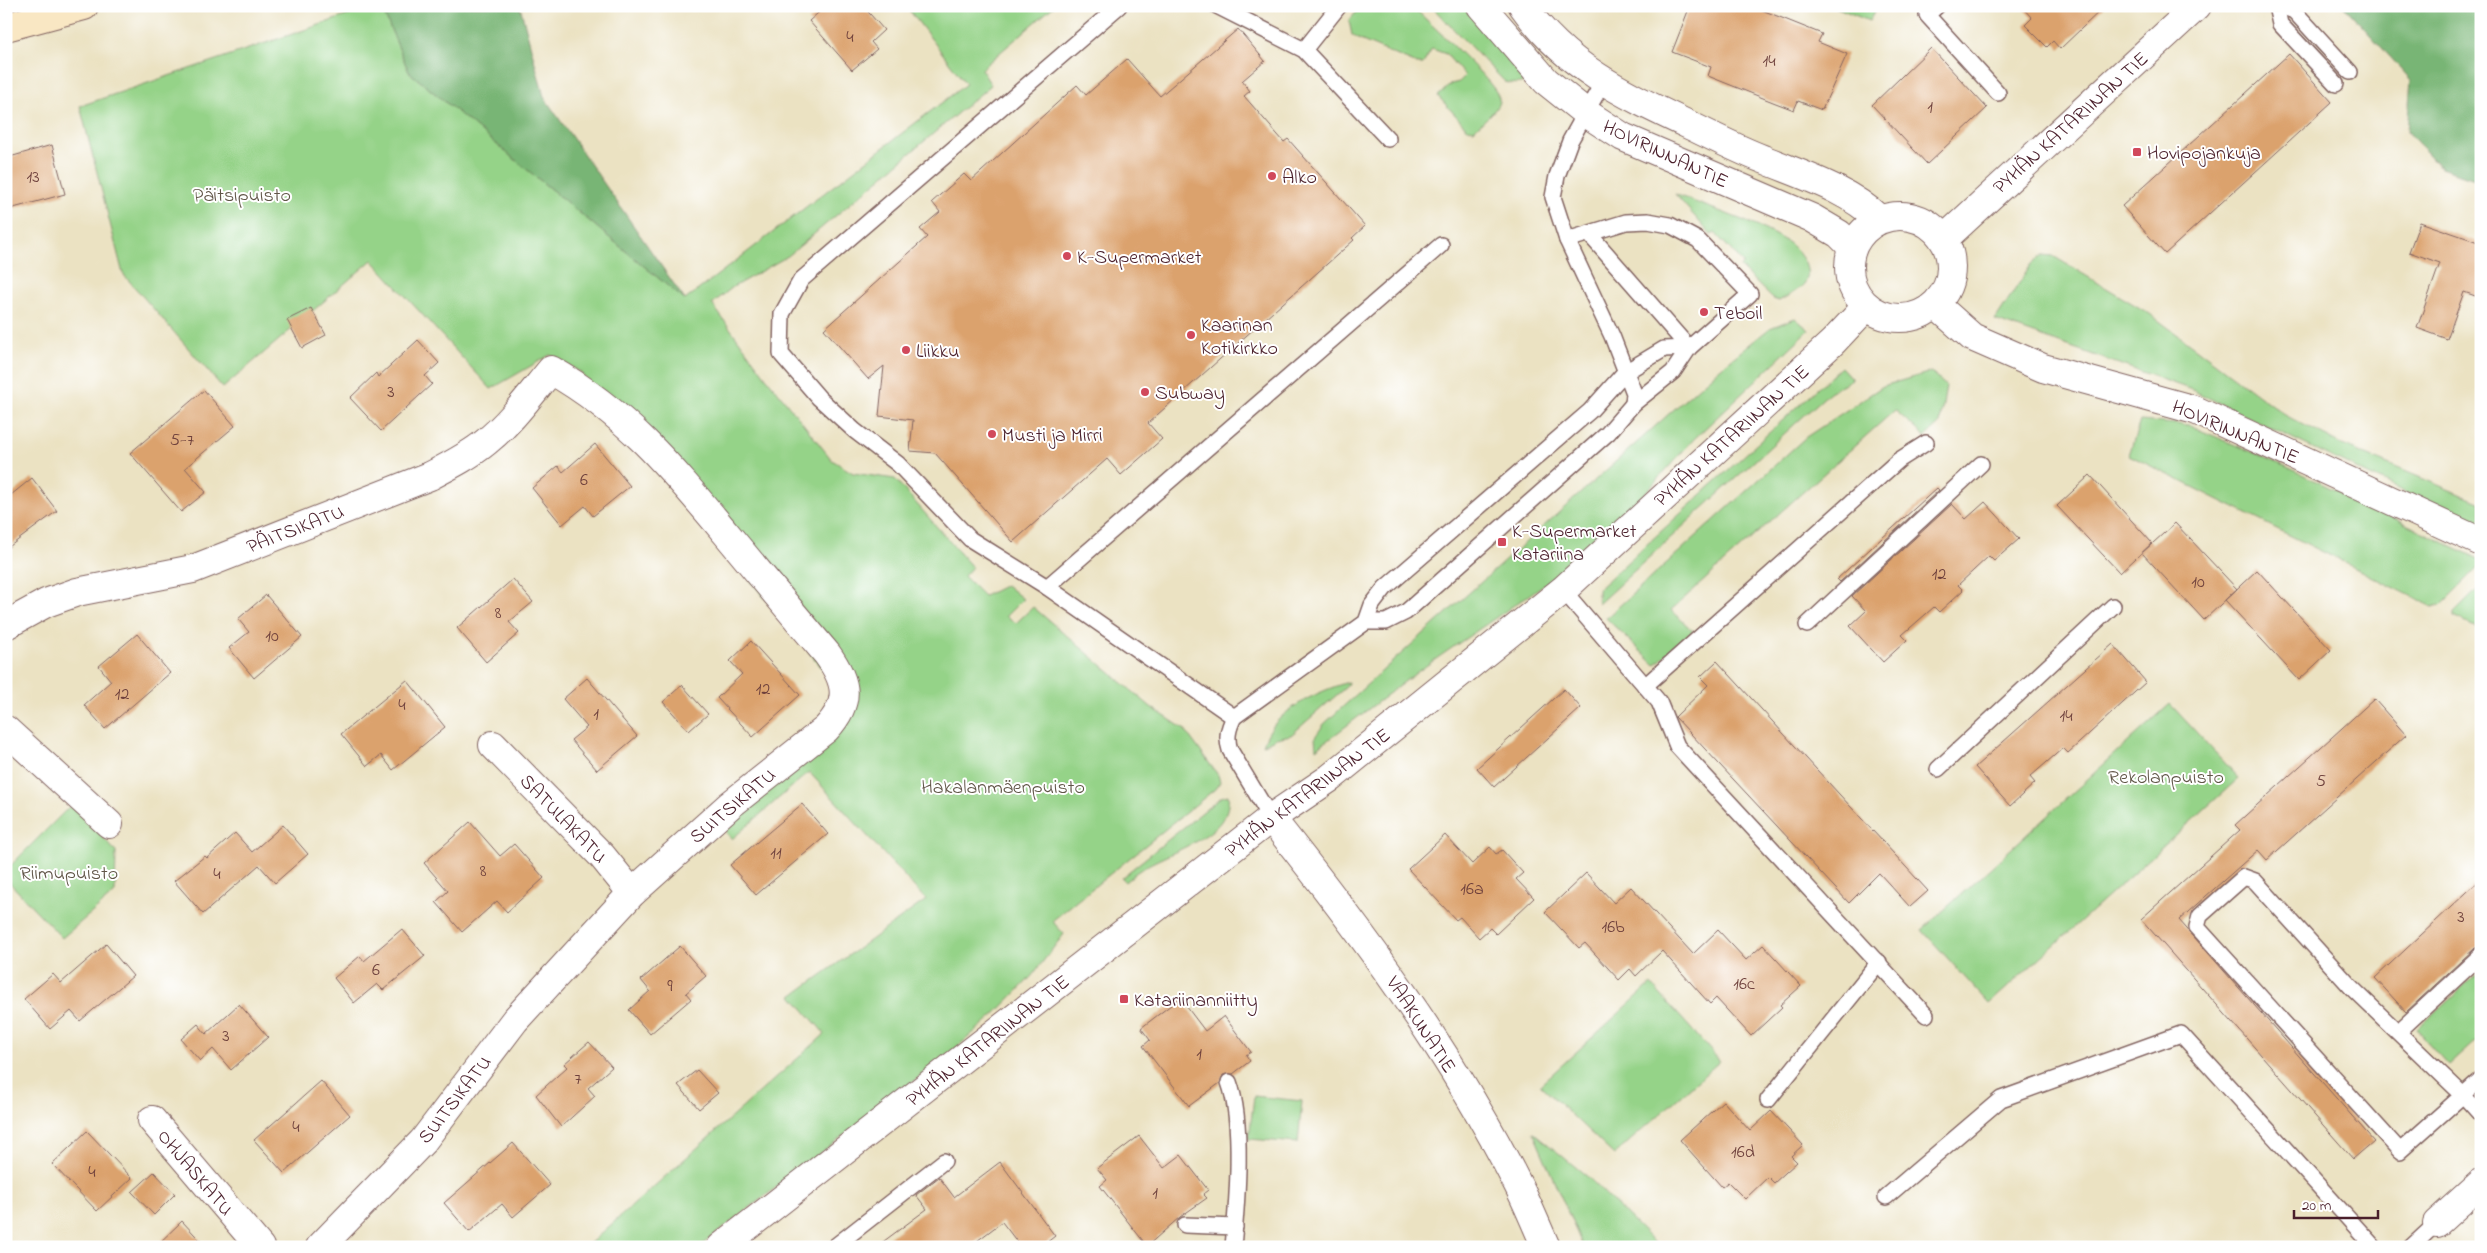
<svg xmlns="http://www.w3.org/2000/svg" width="2487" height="1253" viewBox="0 0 2487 1253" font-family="'Indie Flower',sans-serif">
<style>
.green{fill:#95d388;stroke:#70795a}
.forest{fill:#78b574;stroke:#616a50}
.building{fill:#dba26d}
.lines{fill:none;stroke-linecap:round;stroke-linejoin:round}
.service-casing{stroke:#826360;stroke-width:18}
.minor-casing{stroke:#826360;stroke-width:30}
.tertiary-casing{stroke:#826360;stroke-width:30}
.secondary-casing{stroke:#826360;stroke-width:30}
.service{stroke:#fff;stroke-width:15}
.minor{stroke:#fff;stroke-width:28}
.tertiary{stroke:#fff;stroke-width:28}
.secondary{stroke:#f9e7c3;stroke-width:28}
.poi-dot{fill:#d1495b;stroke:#fff;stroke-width:2}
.labels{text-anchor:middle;stroke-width:4;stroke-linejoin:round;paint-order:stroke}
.number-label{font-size:18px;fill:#6e403c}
.street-label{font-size:20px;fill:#4a1f2b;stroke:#fff}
.poi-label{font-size:20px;fill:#4a1f2b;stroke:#fff;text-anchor:start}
.park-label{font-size:20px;fill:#605547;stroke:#fff}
</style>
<rect width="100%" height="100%" fill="#fff"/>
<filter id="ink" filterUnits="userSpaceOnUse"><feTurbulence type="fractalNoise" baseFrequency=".02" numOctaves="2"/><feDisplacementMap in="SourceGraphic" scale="10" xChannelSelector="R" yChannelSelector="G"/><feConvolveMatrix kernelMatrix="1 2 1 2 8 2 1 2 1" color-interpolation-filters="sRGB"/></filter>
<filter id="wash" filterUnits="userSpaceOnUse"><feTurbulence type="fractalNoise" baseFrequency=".0096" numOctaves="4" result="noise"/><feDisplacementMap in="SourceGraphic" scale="20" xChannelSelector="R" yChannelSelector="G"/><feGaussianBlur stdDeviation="1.12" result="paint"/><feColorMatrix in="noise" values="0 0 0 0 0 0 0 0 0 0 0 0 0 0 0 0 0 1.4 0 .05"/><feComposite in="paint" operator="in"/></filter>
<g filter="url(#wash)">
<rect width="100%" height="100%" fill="#ebe2c2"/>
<!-- green -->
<g class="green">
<path d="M375 6H381L409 72 685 300 966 84 906 6H1054L981 69 991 85 788 256 733 287 712 304 766 377 832 460 853 473 895 479 972 567 964 576 984 596 1006 585 1023 599 1006 616 1016 623 1033 607 1151 707 1184 729 1218 775 1220 782 1215 789 1052 921 1064 934 1031 977 994 1015 949 1054 699 1247H586L825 1034 792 996 926 900 809 772 732 839 721 826 853 706 580 372 550 355 491 389 372 260 223 388 123 274 80 106Z"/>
<path d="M1365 6H1412C1426 20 1497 84 1499 98 1501 109 1481 122 1474 130L1468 129 1438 96 1451 84 1459 82 1465 76 1446 54 1432 49 1423 64H1417L1360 40 1352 35 1349 21 1357 11Z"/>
<path d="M1431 6H1467L1480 18 1532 77C1523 84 1517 85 1505 82Z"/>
<path d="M1833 6H1878L1869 21Z"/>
<path d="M1675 194C1708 208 1758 223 1787 242 1798 250 1812 267 1806 281 1801 290 1787 296 1779 301L1773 299 1740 267 1743 263 1715 233 1711 235Z"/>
<path d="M2043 255 2053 256 2150 314 2285 415 2340 444 2481 503V529L2192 390 1995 320 2031 265Z"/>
<path d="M1795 318 1809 330 1694 439 1616 525 1565 570 1420 670 1316 749 1315 737 1324 724 1392 662 1719 369 1770 328Z"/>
<path d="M1841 367 1852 379 1830 392 1598 604V589Z"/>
<path d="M1931 372 1946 386 1940 423 1925 437 1895 410 1671 610 1693 631 1655 665 1606 618 1806 437 1883 386Z"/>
<path d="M2140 421 2188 425 2285 466 2481 560 2480 566 2441 605 2433 607 2129 455Z"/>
<path d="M2481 586V630L2454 617V613Z"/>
<path d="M1348 682 1347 686 1291 735 1276 738 1263 745C1273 711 1317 692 1348 682Z"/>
<path d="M2170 704 2239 778 1989 1004 1922 930Z"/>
<path d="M1228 795C1234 837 1167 851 1140 870 1135 873 1130 878 1125 882L1121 878 1221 797Z"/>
<path d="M73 803 116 852 115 893 62 938 6 879V870Z"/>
<path d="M2481 970V1037L2449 1066 2416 1029Z"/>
<path d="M1651 984 1720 1061 1614 1155 1540 1085Z"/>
<path d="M1254 1096 1302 1101 1298 1143 1249 1139Z"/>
<path d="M1533 1132 1589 1178 1659 1247H1583Z"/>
</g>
<!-- forest -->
<g class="forest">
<path d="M381 6H520L544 97 685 300 409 72Z"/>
<path d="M2344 6H2471L2481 17V181L2441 168 2407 131 2411 80Z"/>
</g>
<g id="blocks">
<!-- building -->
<g class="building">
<path d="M826 6H863L884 30 871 42 877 49 852 70 809 21Z"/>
<path d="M1690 6H1752L1822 34 1818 42 1847 54 1822 110 1798 101 1794 110 1773 102 1708 76 1711 67 1672 52Z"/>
<path d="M2021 6H2105L2060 49 2053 41 2047 47 2025 25 2032 18Z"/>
<path d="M1238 29 1265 61 1242 81 1250 91 1244 96 1284 142 1288 139 1365 226 1352 238 1354 240 1148 423 1162 439 1121 475 1107 459 1013 542 935 453 910 451 913 420 879 416 884 366 868 379 824 329 927 237 920 229 940 212 932 202 964 174 971 181 1077 85 1086 95 1127 59 1160 96Z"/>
<path d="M1931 48 1987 108 1927 164 1872 105Z"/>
<path d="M2289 54 2332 102 2165 254 2122 206Z"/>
<path d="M52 145 65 194 6 210V158Z"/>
<path d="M2420 222 2481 243V298L2464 292 2447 339 2417 328 2440 263 2409 252Z"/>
<path d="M311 308 326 335 302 348 287 320Z"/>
<path d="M418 340 439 363 425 376 432 384 381 431 350 398 376 373 378 377Z"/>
<path d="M204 390 235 426 185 468 206 492 181 512 130 453Z"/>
<path d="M595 444 630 486 593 516 585 506 562 525 532 488 558 466 563 472Z"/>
<path d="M2090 475 2152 543 2120 573 2057 506Z"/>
<path d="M32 478 57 511 6 549V499Z"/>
<path d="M1937 488 1939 490 1840 582 1837 579Z"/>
<path d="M1985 502 2019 539 1994 561 1989 556 1958 585 1963 590 1939 612 1934 607 1902 635 1907 640 1883 662 1850 626 1866 611 1852 596 1952 504 1966 519Z"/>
<path d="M2175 523 2237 589 2204 620 2142 553Z"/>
<path d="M2257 570 2331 650 2299 680 2225 600Z"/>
<path d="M513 579 533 602 509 622 519 633 486 662 457 628Z"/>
<path d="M266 595 302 637 254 678 229 648 249 632 238 619Z"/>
<path d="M137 634 170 673 105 729 84 705 111 681 99 666Z"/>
<path d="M751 641 800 695 753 737 717 698 742 674 730 661Z"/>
<path d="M2113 644 2146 682 2068 753 2063 748 2030 777 2035 783 2010 806 1975 767Z"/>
<path d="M1717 661 1928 891 1910 907 1879 873 1849 903 1676 718 1675 717 1708 685 1700 677Z"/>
<path d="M587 678 637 736 597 770 571 740 587 727 563 699Z"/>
<path d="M407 680 445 727 393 770 381 755 367 766 341 734Z"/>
<path d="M682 685 708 714 689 731 663 702Z"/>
<path d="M1564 689 1581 708 1494 787 1477 768Z"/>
<path d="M2374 699 2406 735 2267 860 2258 850 2179 920 2374 1141 2353 1159 2141 919 2240 830 2235 825Z"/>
<path d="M802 804 828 834 756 895 730 865Z"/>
<path d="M470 822 500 856 514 844 544 878 507 912 497 901 462 932 436 902 448 891 424 863Z"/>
<path d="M283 825 308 854 275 883 259 865 203 914 174 881 205 856 207 858 235 833 252 852Z"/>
<path d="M1445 835 1472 864 1490 847 1496 854 1502 850 1523 873 1516 879 1534 898 1496 934 1490 928 1479 938 1460 917 1456 920 1408 869Z"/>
<path d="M1586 873 1614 903 1631 887 1693 954 1718 930 1746 960 1763 945 1801 986 1780 1005 1782 1007 1751 1036 1716 998 1710 1004 1662 951 1636 976 1630 969 1619 980 1585 943 1579 948 1545 912Z"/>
<path d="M2481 879V946L2475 948 2406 1012 2375 978Z"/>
<path d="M402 929 425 956 383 990 377 984 354 1003 334 978 360 956 364 961Z"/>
<path d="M106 944 133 976 80 1021 71 1011 50 1029 24 999 53 974 61 983Z"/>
<path d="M680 946 706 976 686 993 691 999 650 1034 629 1010 650 991 641 980Z"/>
<path d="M1180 998 1205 1031 1224 1016 1251 1052 1246 1055 1250 1061 1233 1074 1223 1075 1220 1083 1189 1106 1143 1046 1150 1040 1141 1028Z"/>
<path d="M239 1004 268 1037 231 1070 213 1049 200 1061 181 1039 198 1024 206 1034Z"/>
<path d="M589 1042 612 1067 588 1088 595 1096 561 1127 536 1095 567 1067 564 1064Z"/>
<path d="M697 1070 718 1093 699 1109 678 1085Z"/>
<path d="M321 1081 350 1115 284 1173 254 1140Z"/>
<path d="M1723 1101 1750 1131 1771 1111 1803 1145 1791 1156 1797 1162 1774 1183 1768 1177 1745 1199 1728 1182 1722 1187 1680 1140Z"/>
<path d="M87 1131 132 1178 97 1211 52 1164Z"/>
<path d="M1139 1136 1164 1168 1181 1155 1208 1190 1203 1194 1207 1198 1180 1217 1147 1246 1100 1186 1107 1180 1097 1168Z"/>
<path d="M513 1143 550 1185 513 1217 502 1204 469 1232 444 1203Z"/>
<path d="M1000 1162 1055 1236 1041 1247H1021L1002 1222 969 1247H876L927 1209 916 1195 939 1177 954 1197Z"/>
<path d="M154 1172 175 1194 154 1215 132 1192Z"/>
<path d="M182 1221 206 1247H155Z"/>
</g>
</g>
</g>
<g filter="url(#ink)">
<use href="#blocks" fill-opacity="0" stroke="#826360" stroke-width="1"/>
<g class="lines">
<defs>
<g id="service">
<path d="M1217 6 1304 50 1388 139"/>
<path d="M1937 6 1927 15 1998 93"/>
<path d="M2276 6 2280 24 2336 84"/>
<path d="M2281 6 2294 11 2350 72"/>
<path d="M1304 50 1339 6"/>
<path d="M1603 82 1570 141 1557 176 1553 197 1567 240 1612 336 1634 393 1633 404"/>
<path d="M1590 235 1689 348"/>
<path d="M1047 587 970 539 898 464 855 431 819 398 781 354 782 314 801 280 1119 6"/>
<path d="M1563 590 1659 702 1677 746 1926 1015"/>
<path d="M1366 622H1386L1406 612 1608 433 1633 404 1673 372 1689 348 1750 294 1698 240 1670 225 1648 221 1626 222 1567 240"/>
<path d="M1807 625 1981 464"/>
<path d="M1645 686 1899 460 1926 443"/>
<path d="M1234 717 1047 587 1441 245"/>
<path d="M1938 769 2113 606"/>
<path d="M1271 818 1230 750C1226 738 1228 729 1234 717L1366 622 1372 605 1385 588 1590 411 1624 373 1664 349 1689 348"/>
<path d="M2244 877 2255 881 2351 987 2463 1095 2400 1151 2197 927 2200 916Z"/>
<path d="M2398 1032 2481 955"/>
<path d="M2481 1079 2463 1095 2481 1115"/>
<path d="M1229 1082C1244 1122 1237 1203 1233 1247"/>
<path d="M1768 1100 1879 962"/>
<path d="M1886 1197 2001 1099 2181 1034 2374 1247"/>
<path d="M1185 1225 1235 1227"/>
<path d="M834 1247 944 1161"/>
<path d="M2411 1247 2437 1223"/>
</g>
<g id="minor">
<path d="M6 625 46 603 77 592 193 569 430 476C449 466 469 456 486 442 511 422 531 394 551 370 626 413 670 466 725 532 759 573 793 614 827 654 848 683 851 702 826 729L730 805 632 893 515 1020 423 1141 320 1247"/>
<path d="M6 730 109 824"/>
<path d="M493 745 602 856 632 893"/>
<path d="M152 1120 260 1247"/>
<path d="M2437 1223 2481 1183"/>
</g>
<g id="tertiary">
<path d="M1481 6 1546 81 1586 113 1623 137 1812 218 1839 234 1852 247"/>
<path d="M1523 6C1565 66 1623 94 1687 124 1712 136 1737 149 1763 159 1804 176 1846 188 1879 219"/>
<circle cx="1900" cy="267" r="51"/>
<path d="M1944 239 2197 6"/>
<path d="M1936 305 1972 337 2043 368 2195 410 2481 542"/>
<path d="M1271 818C1361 931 1451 1052 1516 1181 1527 1202 1536 1225 1546 1247"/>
<path d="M721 1247 1271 818 1330 778 1563 590 1833 342 1866 307"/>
</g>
<path id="secondary" d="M6 27 84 6"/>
</defs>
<!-- service casing -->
<use href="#service" class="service-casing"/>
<!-- minor casing -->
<use href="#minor" class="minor-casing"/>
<!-- tertiary casing -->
<use href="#tertiary" class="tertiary-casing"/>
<!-- secondary casing -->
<use href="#secondary" class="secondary-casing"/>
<!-- service -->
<use href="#service" class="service"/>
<!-- minor -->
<use href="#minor" class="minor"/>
<!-- tertiary -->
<use href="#tertiary" class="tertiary"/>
<!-- secondary -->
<use href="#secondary" class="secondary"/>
</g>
</g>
<!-- markers -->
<g class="poi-dot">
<rect x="2132" y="147" width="10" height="10" rx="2.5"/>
<circle cx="1272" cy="176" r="5"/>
<circle cx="1067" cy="256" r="5"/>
<circle cx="1704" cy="312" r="5"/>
<circle cx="1191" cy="335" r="5"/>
<circle cx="906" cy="350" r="5"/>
<circle cx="1145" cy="392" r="5"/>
<circle cx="992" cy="434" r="5"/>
<rect x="1497" y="537" width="10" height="10" rx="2.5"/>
<rect x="1119" y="994" width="10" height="10" rx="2.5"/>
</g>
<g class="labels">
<!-- number labels -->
<g class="number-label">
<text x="850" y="42">4</text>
<text x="1769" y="66">14</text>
<text x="1930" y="112">1</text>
<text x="33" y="182">13</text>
<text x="391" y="397">3</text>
<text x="182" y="445">5-7</text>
<text x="584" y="485">6</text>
<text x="1939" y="579">12</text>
<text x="2198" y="587">10</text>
<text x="498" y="618">8</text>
<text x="272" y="641">10</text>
<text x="763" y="694">12</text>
<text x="122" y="699">12</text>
<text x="402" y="710">4</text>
<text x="596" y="719">1</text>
<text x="2066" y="721">14</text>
<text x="2321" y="786">5</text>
<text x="776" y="858">11</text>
<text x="483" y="876">8</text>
<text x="217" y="879">4</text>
<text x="1472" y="894">16a</text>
<text x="2461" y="922">3</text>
<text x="1613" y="932">16b</text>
<text x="376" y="975">6</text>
<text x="1744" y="989">16c</text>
<text x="670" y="991">9</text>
<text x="226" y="1041">3</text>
<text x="1199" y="1059">1</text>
<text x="578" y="1084">7</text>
<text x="296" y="1132">4</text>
<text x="1743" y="1157">16d</text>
<text x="92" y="1177">4</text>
<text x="1155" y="1198">1</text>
</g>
<!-- street labels -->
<g class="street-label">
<text transform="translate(2070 122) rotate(-42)" y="7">PYHÄN KATARIINAN TIE</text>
<text transform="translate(1666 153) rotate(25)" y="7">HOVIRINNANTIE</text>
<text transform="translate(2236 431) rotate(23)" y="7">HOVIRINNANTIE</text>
<text transform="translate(1731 435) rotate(-42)" y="7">PYHÄN KATARIINAN TIE</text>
<text transform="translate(295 528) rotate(-21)" y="7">PÄITSIKATU</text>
<text transform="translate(1307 792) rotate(-37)" y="7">PYHÄN KATARIINAN TIE</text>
<text transform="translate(732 805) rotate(-40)" y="7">SUITSIKATU</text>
<text transform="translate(564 818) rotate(46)" y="7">SATULAKATU</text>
<text transform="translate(1422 1024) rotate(57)" y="7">VAAKUNATIE</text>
<text transform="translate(987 1040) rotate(-38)" y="7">PYHÄN KATARIINAN TIE</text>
<text transform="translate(454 1099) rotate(-52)" y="7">SUITSIKATU</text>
<text transform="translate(196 1172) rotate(50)" y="7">OHJASKATU</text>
</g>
<!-- poi labels -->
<g class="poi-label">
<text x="2147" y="159">Hovipojankuja</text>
<text x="1282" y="183">Alko</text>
<text x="1077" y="263">K-Supermarket</text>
<text x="1714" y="319">Teboil</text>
<text x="1201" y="331">Kaarinan<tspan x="1201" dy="23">Kotikirkko</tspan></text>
<text x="916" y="357">Liikku</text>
<text x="1155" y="399">Subway</text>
<text x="1002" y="441">Musti ja Mirri</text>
<text x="1512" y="537">K-Supermarket<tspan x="1512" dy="23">Katariina</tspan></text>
<text x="1134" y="1006">Katariinanniitty</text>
</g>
<!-- park labels -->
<g class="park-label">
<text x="242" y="201">Päitsipuisto</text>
<text x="2166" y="783">Rekolanpuisto</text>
<text x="1003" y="793">Hakalanmäenpuisto</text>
<text x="69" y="879">Riimupuisto</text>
</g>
</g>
<!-- margin -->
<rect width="2487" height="1253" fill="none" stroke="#fff" stroke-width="25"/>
<!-- scale -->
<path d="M2294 1210v8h84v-8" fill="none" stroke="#4a1f2b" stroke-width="2.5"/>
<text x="2302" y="1210" font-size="15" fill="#4a1f2b" stroke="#ffffff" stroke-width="4" paint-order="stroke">20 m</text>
</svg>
